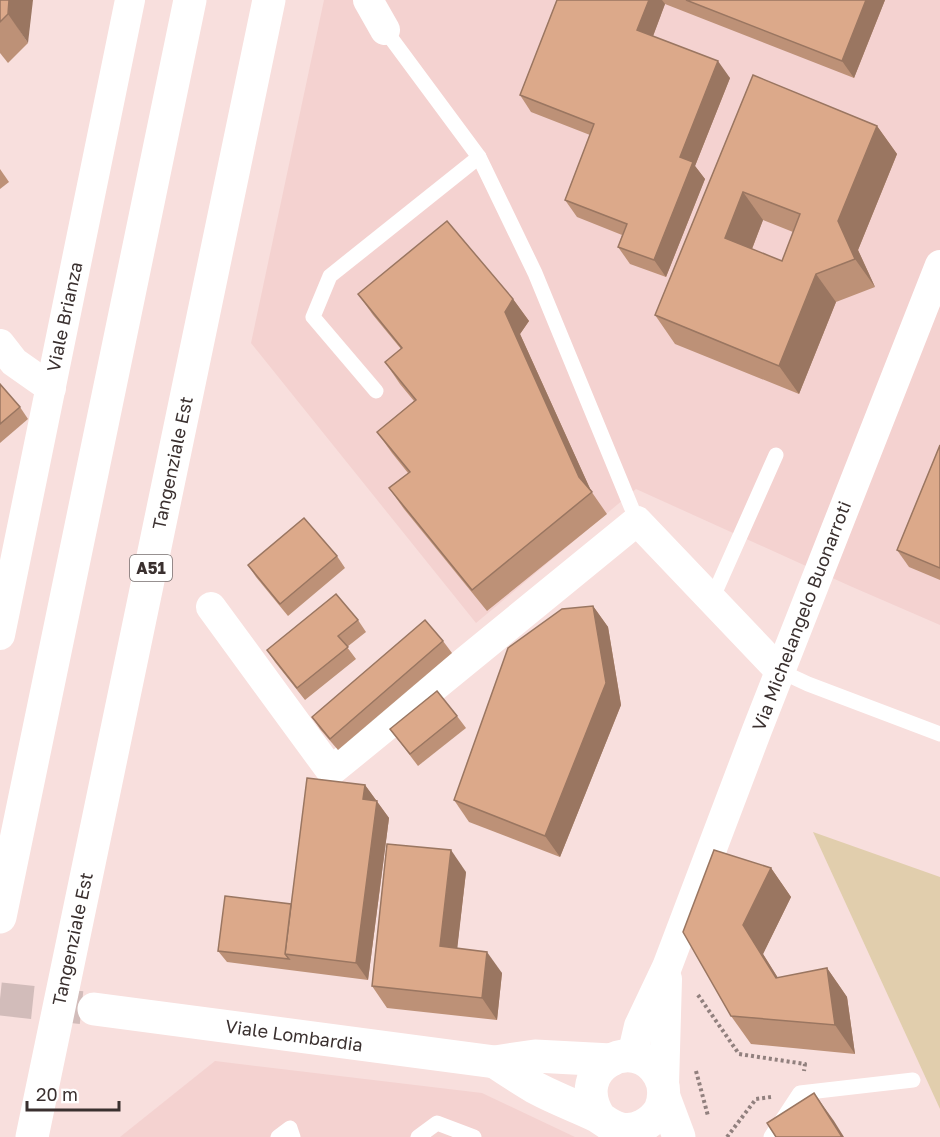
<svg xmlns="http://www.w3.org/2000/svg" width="940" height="1137" viewBox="0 0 940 1137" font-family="'Golos Text',sans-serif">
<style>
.built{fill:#f4d2d0}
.green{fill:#e1cead}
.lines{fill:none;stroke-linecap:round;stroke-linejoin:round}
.tertiary-tunnel{stroke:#d2bcba;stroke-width:33;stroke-dasharray:33 16;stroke-linecap:butt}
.path{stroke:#91807e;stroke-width:4;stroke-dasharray:3 3;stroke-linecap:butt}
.service{stroke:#fff;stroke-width:15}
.minor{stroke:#fff;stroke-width:30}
.tertiary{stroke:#fff;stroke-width:33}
.motorway{stroke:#fff;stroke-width:33}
.wall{fill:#bd9177;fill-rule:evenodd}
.shaded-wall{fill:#9a7661}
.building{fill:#dca98a;stroke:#9a7661;stroke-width:1.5;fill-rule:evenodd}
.labels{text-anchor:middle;stroke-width:4.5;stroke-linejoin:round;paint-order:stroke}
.shield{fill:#fff;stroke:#756e6d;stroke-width:1.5}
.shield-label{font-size:16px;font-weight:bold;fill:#3a302f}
.street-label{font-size:18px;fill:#3a302f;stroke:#fff}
</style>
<rect width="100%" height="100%" fill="#f8dfdd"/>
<!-- built -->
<g class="built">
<path d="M324 0H940V625L850 586 636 489 476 623 251 343Z"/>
<path d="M215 1061 482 1093 575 1137H120Z"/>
</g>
<!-- green -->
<path class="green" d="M813 832 940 877V1109Z"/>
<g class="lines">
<!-- tertiary-tunnel -->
<path class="tertiary-tunnel" d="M0 999 94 1009"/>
<!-- path -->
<g class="path">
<path d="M698 995 739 1054 805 1064 804 1071"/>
<path d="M696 1071 708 1116"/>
<path d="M727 1137 756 1099 771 1097"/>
</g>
<!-- service -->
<g class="service">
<path d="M385 30 479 157 535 273 637 521"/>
<path d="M376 391 313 317 330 276 479 157"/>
<path d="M712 599 776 455"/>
<path d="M780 671 808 684 940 734"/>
<path d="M278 1137 290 1128 293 1137"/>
<path d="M418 1137 437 1123 474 1137"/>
<path d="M771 1137 800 1093 913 1080"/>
</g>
<!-- minor -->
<g class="minor">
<path d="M368 0 385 30"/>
<path d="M0 344 14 362 51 388"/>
<path d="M211 607 331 771 637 521 780 671"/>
<path d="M0 635 130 0"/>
<path d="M632 1056 639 1026 667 967 757 730 940 265"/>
<path d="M664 1085 667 979"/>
</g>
<!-- tertiary -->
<g class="tertiary">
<path d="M94 1009 495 1062 535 1056 611 1060"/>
<path d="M495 1062C508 1071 521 1079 534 1087 554 1098 576 1106 597 1116 605 1121 611 1127 621 1129 636 1132 652 1123 660 1110 665 1099 665 1085 659 1075 635 1032 567 1068 600 1118"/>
<path d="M664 1097 679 1137"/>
</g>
<!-- motorway -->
<g class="motorway">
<path d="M0 917 190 0"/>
<path d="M32 1137 269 0"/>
</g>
</g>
<!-- wall -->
<g class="wall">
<path d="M0 0 28 43 8 63 0 53Z"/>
<path d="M557 0H885L854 78 665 4 653 36 730 78 695 166 705 179 666 277 630 264 618 247 622 235 577 217 565 200 590 135 531 112 520 95Z"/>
<path d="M753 75 877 126 897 154 858 250 875 287 836 302 799 394 675 344 655 315ZM763 220 793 232 782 261 752 249Z"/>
<path d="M0 169 9 182 0 189Z"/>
<path d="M358 294 513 299 529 321 520 334 591 491 607 514 487 611 404 509 389 488 408 473 392 453 377 432 414 401 400 384 385 362 401 349 373 315Z"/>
<path d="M0 384 20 407 28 419 0 443Z"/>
<path d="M940 445V580L909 567 897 550Z"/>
<path d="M337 556 345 568 288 616 256 577 248 565Z"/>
<path d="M593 606 608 627 621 705 560 857 469 822 454 800Z"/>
<path d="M358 620 366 632 347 647 356 659 305 700 275 662 267 650Z"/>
<path d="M443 641 452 653 338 750 320 729 312 717Z"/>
<path d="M457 716 466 728 418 766 390 729Z"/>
<path d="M365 785 389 818 368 980 227 962 218 951 291 904Z"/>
<path d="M771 868 791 897 763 954 778 978 827 968 847 997 855 1054 751 1044 731 1016Z"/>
<path d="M466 872 457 948 502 973 497 1020 387 1008 372 986Z"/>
</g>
<!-- shaded-wall -->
<g class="shaded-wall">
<path d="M9 0H33L28 43 8 14Z"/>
<path d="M649 0H662L665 4 649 47 637 30Z"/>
<path d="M866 0H885L854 78 842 61Z"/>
<path d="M718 61 730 78 695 166 705 179 666 277 654 260 680 157Z"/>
<path d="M877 126 897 154 858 250 875 287 855 259 838 221Z"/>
<path d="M743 192 763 220 745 267 725 238Z"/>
<path d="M816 274 836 302 799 394 779 366Z"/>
<path d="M513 299 529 321 520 334 592 493 579 477 505 312Z"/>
<path d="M593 606 608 627 621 705 560 857 545 836Z"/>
<path d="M365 785 389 818 368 980 356 963 363 799Z"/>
<path d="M451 850 466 872 455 968 440 946Z"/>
<path d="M771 868 791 897 763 954 796 1007 776 978 743 925Z"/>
<path d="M487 952 502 973 497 1020 482 998Z"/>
<path d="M827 968 847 997 855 1054 835 1025Z"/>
<path d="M814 1093 834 1121 844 1137H842Z"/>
</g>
<!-- building -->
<g class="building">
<path d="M0 0H9L8 14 0 22Z"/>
<path d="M557 0H649L637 30 718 61 680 157 693 162 654 260 618 247 627 224 565 200 594 124 520 95Z"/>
<path d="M686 0H866L842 61Z"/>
<path d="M753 75 877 126 838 221 855 259 816 274 779 366 655 315ZM743 192 800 214 782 261 725 238Z"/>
<path d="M447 221 513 299 505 312 579 477 592 492 472 590 389 488 410 472 377 432 416 400 385 362 402 348 358 294Z"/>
<path d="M0 384 20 407 0 424Z"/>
<path d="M940 445V568L897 550Z"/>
<path d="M304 518 337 556 280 604 248 565Z"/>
<path d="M336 594 358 620 338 636 348 647 297 688 267 650Z"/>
<path d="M593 606 606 683 545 836 454 800 508 648 562 609Z"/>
<path d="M425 620 443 641 330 739 312 717Z"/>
<path d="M437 691 457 716 410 754 390 729Z"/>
<path d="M307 778 365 785 363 799 377 801 356 963 285 954Z"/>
<path d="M387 844 451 850 440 946 487 952 482 998 372 986Z"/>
<path d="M714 850 771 868 743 925 776 978 827 968 835 1025 731 1016 683 932Z"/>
<path d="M225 896 291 904 285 954 289 959 218 951Z"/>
<path d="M814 1093 842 1137H776L767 1123Z"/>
</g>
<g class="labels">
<!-- shield labels -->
<rect class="shield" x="130" y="555" width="42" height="26" rx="4.5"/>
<g class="shield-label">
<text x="151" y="574">A51</text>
</g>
<!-- street labels -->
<g class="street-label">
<text transform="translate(65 317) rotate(-78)" y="6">Viale Brianza</text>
<text transform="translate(173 463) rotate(-78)" y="6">Tangenziale Est</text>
<text transform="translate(802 616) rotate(-69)" y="6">Via Michelangelo Buonarroti</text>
<text transform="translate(73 939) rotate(-78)" y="6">Tangenziale Est</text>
<text transform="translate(294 1036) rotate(8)" y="6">Viale Lombardia</text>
</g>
</g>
<!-- scale -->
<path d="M27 1101v9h92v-9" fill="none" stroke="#3a302f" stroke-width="3"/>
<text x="36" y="1101" font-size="18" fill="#3a302f" stroke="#ffffff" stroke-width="4.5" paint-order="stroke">20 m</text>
</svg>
